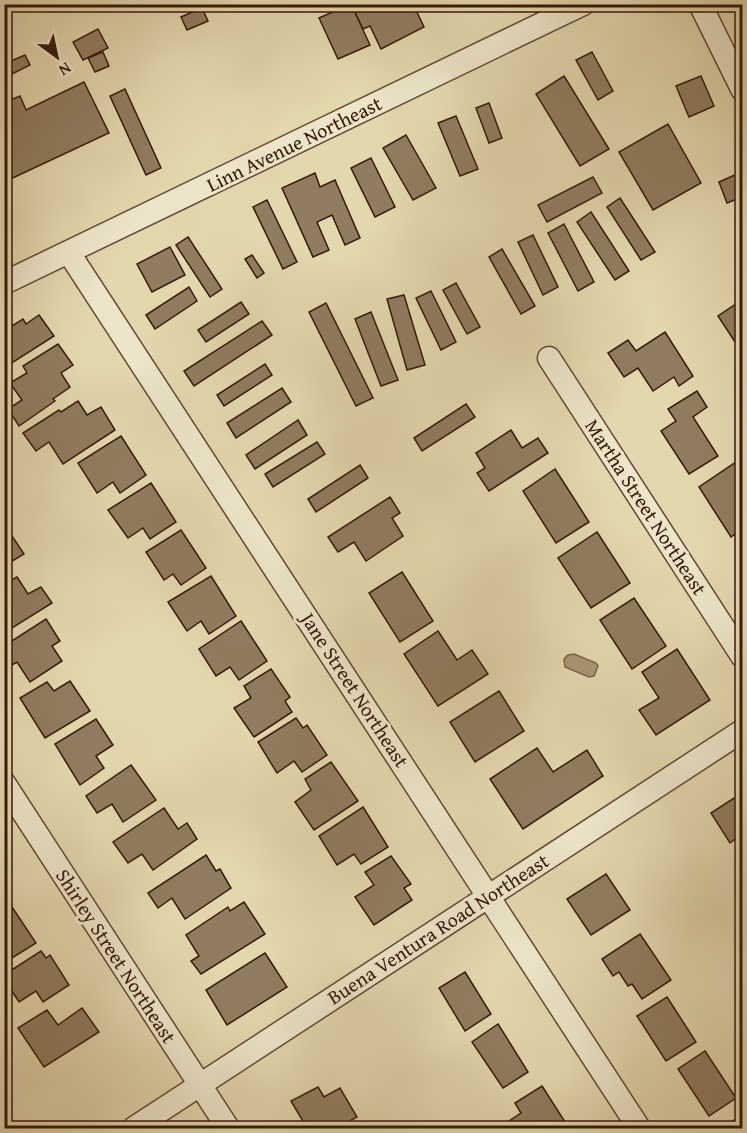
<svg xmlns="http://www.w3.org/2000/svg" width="747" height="1133" viewBox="0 0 747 1133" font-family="'Gentium Book Plus',serif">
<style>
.water{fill:#a99676;stroke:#7b644b;stroke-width:1.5}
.building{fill:#907c5f;stroke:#37190a;stroke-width:1.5}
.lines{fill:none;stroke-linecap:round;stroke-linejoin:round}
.minor-casing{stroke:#624833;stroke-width:25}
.minor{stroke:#ede5ca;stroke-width:22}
.labels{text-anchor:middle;stroke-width:6;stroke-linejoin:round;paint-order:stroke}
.street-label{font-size:20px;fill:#37190a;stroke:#ede5ca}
</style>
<rect width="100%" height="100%" fill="#e3d7ae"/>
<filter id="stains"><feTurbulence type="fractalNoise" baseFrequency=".00333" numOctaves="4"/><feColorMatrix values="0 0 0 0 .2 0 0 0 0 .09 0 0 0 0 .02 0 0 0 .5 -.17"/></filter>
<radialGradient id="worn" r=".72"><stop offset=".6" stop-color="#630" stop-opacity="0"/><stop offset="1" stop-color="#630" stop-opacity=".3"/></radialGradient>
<!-- water -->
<path class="water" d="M574 654 596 663 598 666 594 676 589 677 565 667 564 659 568 655Z"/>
<!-- building -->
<g class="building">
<path d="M351 4H413L424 27 381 49 370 26 363 29Z"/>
<path d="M351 4 370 45 338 59 319 18Z"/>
<path d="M202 8 208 21 187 30 181 17Z"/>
<path d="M98 29 108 48 83 60 73 42Z"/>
<path d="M103 52 109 66 95 72 88 58Z"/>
<path d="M592 52 613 91 598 100 576 60Z"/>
<path d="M25 55 30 65 4 78V64Z"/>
<path d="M564 76 609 149 580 166 536 94Z"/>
<path d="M701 76 714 106 689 117 676 86Z"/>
<path d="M84 82 109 133 4 182V103L20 96 26 110Z"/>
<path d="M125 89 161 168 146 175 110 96Z"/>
<path d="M489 103 502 138 489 143 476 108Z"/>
<path d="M456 116 478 169 460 176 438 123Z"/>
<path d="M668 124 701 183 653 210 619 152Z"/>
<path d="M406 135 436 188 413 200 383 148Z"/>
<path d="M371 158 395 207 375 217 351 168Z"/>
<path d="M315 173 320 187 335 180 360 238 345 245 332 215 317 222 329 250 313 257 282 188Z"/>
<path d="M737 174 742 188V197L727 203 719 182Z"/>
<path d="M593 177 602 193 547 222 538 205Z"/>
<path d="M620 198 655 252 641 260 607 207Z"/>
<path d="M267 200 297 262 283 269 253 207Z"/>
<path d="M591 212 629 271 615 280 577 222Z"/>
<path d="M564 224 594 282 578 291 548 233Z"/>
<path d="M533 235 558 287 543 295 518 242Z"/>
<path d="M188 237 222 289 210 297 176 245Z"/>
<path d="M170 247 185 275 152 292 137 264Z"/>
<path d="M502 249 535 306 521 314 489 257Z"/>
<path d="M252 255 264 273 257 278 245 259Z"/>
<path d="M456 283 480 327 467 334 443 290Z"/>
<path d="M189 287 197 301 155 329 146 315Z"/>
<path d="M431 291 456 342 441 350 416 298Z"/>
<path d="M404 295 425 365 407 370 387 299Z"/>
<path d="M742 300V342L737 345 718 316Z"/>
<path d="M241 302 249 314 206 342 198 330Z"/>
<path d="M326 303 373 398 356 406 309 312Z"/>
<path d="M371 312 398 380 381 386 355 319Z"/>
<path d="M39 315 54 336 4 368V331L23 319 26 324Z"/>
<path d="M262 321 272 335 194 386 184 371Z"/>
<path d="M665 332 693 376 679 386 674 377 653 391 638 368 624 377 608 353 628 340 636 351Z"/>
<path d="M58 344 73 365 61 373 70 387 53 399 55 401 19 426 8 409 22 400 10 383 27 373 23 366Z"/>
<path d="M265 364 272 375 224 406 217 395Z"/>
<path d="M282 388 291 402 236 438 227 423Z"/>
<path d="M697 391 707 407 693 417 718 456 689 474 661 431 676 421 668 409Z"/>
<path d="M78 401 87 415 101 407 115 430 63 464 49 442 36 451 23 433 59 410 61 412Z"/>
<path d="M466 404 475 417 422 451 414 438Z"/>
<path d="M298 420 307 435 255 469 246 455Z"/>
<path d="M511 430 522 448 538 438 548 453 489 491 477 473 485 468 476 453Z"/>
<path d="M121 436 146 475 120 493 113 482 97 493 78 463Z"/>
<path d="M317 442 325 454 273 487 265 474Z"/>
<path d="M742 458V529L731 537 699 487Z"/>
<path d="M360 465 368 478 316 512 308 499Z"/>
<path d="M555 469 589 522 556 543 523 491Z"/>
<path d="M151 483 176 522 150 539 143 528 128 538 108 510Z"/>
<path d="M390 497 400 513 392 518 403 536 366 561 354 542 338 552 328 537Z"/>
<path d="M4 524 24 554 4 566Z"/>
<path d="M181 530 206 568 181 585 173 574 164 580 146 552Z"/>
<path d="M597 532 630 583 591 608 558 558Z"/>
<path d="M402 572 433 621 400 642 369 593Z"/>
<path d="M211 576 236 616 209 634 201 621 187 631 168 602Z"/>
<path d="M17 577 28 594 41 587 52 603 4 633V584Z"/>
<path d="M634 598 666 646 632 669 600 620Z"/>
<path d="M46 619 60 641 52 646 62 661 30 682 17 662 5 669 4 646Z"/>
<path d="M241 621 267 661 239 680 230 667 216 676 199 649Z"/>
<path d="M438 631 457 660 472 650 488 674 438 706 404 654Z"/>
<path d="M677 649 710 700 656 735 639 710 659 698 642 672Z"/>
<path d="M271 669 290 697 285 701 292 712 254 737 234 708 251 698 244 686Z"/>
<path d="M70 681 90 711 45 738 20 698 47 682 54 691Z"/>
<path d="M499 691 524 731 475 762 450 722Z"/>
<path d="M296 718 303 728 307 725 327 755 302 772 294 761 277 773 258 742Z"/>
<path d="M96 719 113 745 96 756 104 768 80 785 55 744Z"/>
<path d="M537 748 553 772 587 750 603 776 523 829 490 779Z"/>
<path d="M331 762 358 801 314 830 295 802 311 790 305 779Z"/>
<path d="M131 765 156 800 123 822 112 804 97 813 86 796Z"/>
<path d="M742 793V834L730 843 711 813Z"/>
<path d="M363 807 388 847 361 864 354 854 337 865 319 836Z"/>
<path d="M164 808 178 829 187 823 197 839 153 870 142 854 128 863 113 842Z"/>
<path d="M206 855 216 871 220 869 231 888 185 919 172 898 158 908 148 893Z"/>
<path d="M391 856 411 884 404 888 412 900 374 925 355 897 374 885 365 872Z"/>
<path d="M606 874 630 910 591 935 567 899Z"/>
<path d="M244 902 265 934 201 974 191 961 199 956 186 935 228 907 230 911Z"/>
<path d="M10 904 36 943 4 963V907Z"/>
<path d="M640 934 671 980 642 999 632 984 628 986 619 972 613 976 602 959Z"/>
<path d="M41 951 46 958 50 955 69 985 43 1002 36 991 19 1002 4 979V975Z"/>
<path d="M265 953 287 987 227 1025 206 990Z"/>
<path d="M465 972 491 1014 465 1031 439 988Z"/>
<path d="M667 997 696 1042 666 1061 637 1016Z"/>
<path d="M82 1008 99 1032 44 1067 18 1028 47 1010 58 1025Z"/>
<path d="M498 1024 528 1072 503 1088 472 1042Z"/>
<path d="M705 1051 736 1098 709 1116 678 1069Z"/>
<path d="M542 1086 567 1125 562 1128H510L506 1123 521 1113 515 1103Z"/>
<path d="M318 1087 324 1097 340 1088 357 1117 337 1128H307L291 1101Z"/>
<path d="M742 1115V1128H722Z"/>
</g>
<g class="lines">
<defs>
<g id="minor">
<path d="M700 4 742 89"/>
<path d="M69 253 639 1128"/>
<path d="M4 283 583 4"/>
<path d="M549 358 742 656"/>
<path d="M4 783 228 1128"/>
<path d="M134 1128 742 731"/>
</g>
</defs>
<!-- minor casing -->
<use href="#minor" class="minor-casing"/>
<!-- minor -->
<use href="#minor" class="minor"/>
</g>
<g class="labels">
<!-- street labels -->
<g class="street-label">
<text transform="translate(294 144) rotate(-26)" y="7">Linn Avenue Northeast</text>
<text transform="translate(646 507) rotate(57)" y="7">Martha Street Northeast</text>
<text transform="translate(355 690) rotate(57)" y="7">Jane Street Northeast</text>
<text transform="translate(438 929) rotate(-33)" y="7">Buena Ventura Road Northeast</text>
<text transform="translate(116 956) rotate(57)" y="7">Shirley Street Northeast</text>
</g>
</g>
<!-- margin -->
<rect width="747" height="1133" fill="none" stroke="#e3d7ae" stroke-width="24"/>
<rect x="6" y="6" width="735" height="1121" fill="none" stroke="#37190a" stroke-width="3"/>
<rect x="12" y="12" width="723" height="1109" fill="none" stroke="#37190a" stroke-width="1.5"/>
<!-- north arrow -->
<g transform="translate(57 57) rotate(147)" stroke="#ede5ca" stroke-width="4.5" paint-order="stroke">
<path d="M0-4.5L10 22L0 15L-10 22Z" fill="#37190a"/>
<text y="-9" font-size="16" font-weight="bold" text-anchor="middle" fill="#37190a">N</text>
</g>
<rect width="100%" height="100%" filter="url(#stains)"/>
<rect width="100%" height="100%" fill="url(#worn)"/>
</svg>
